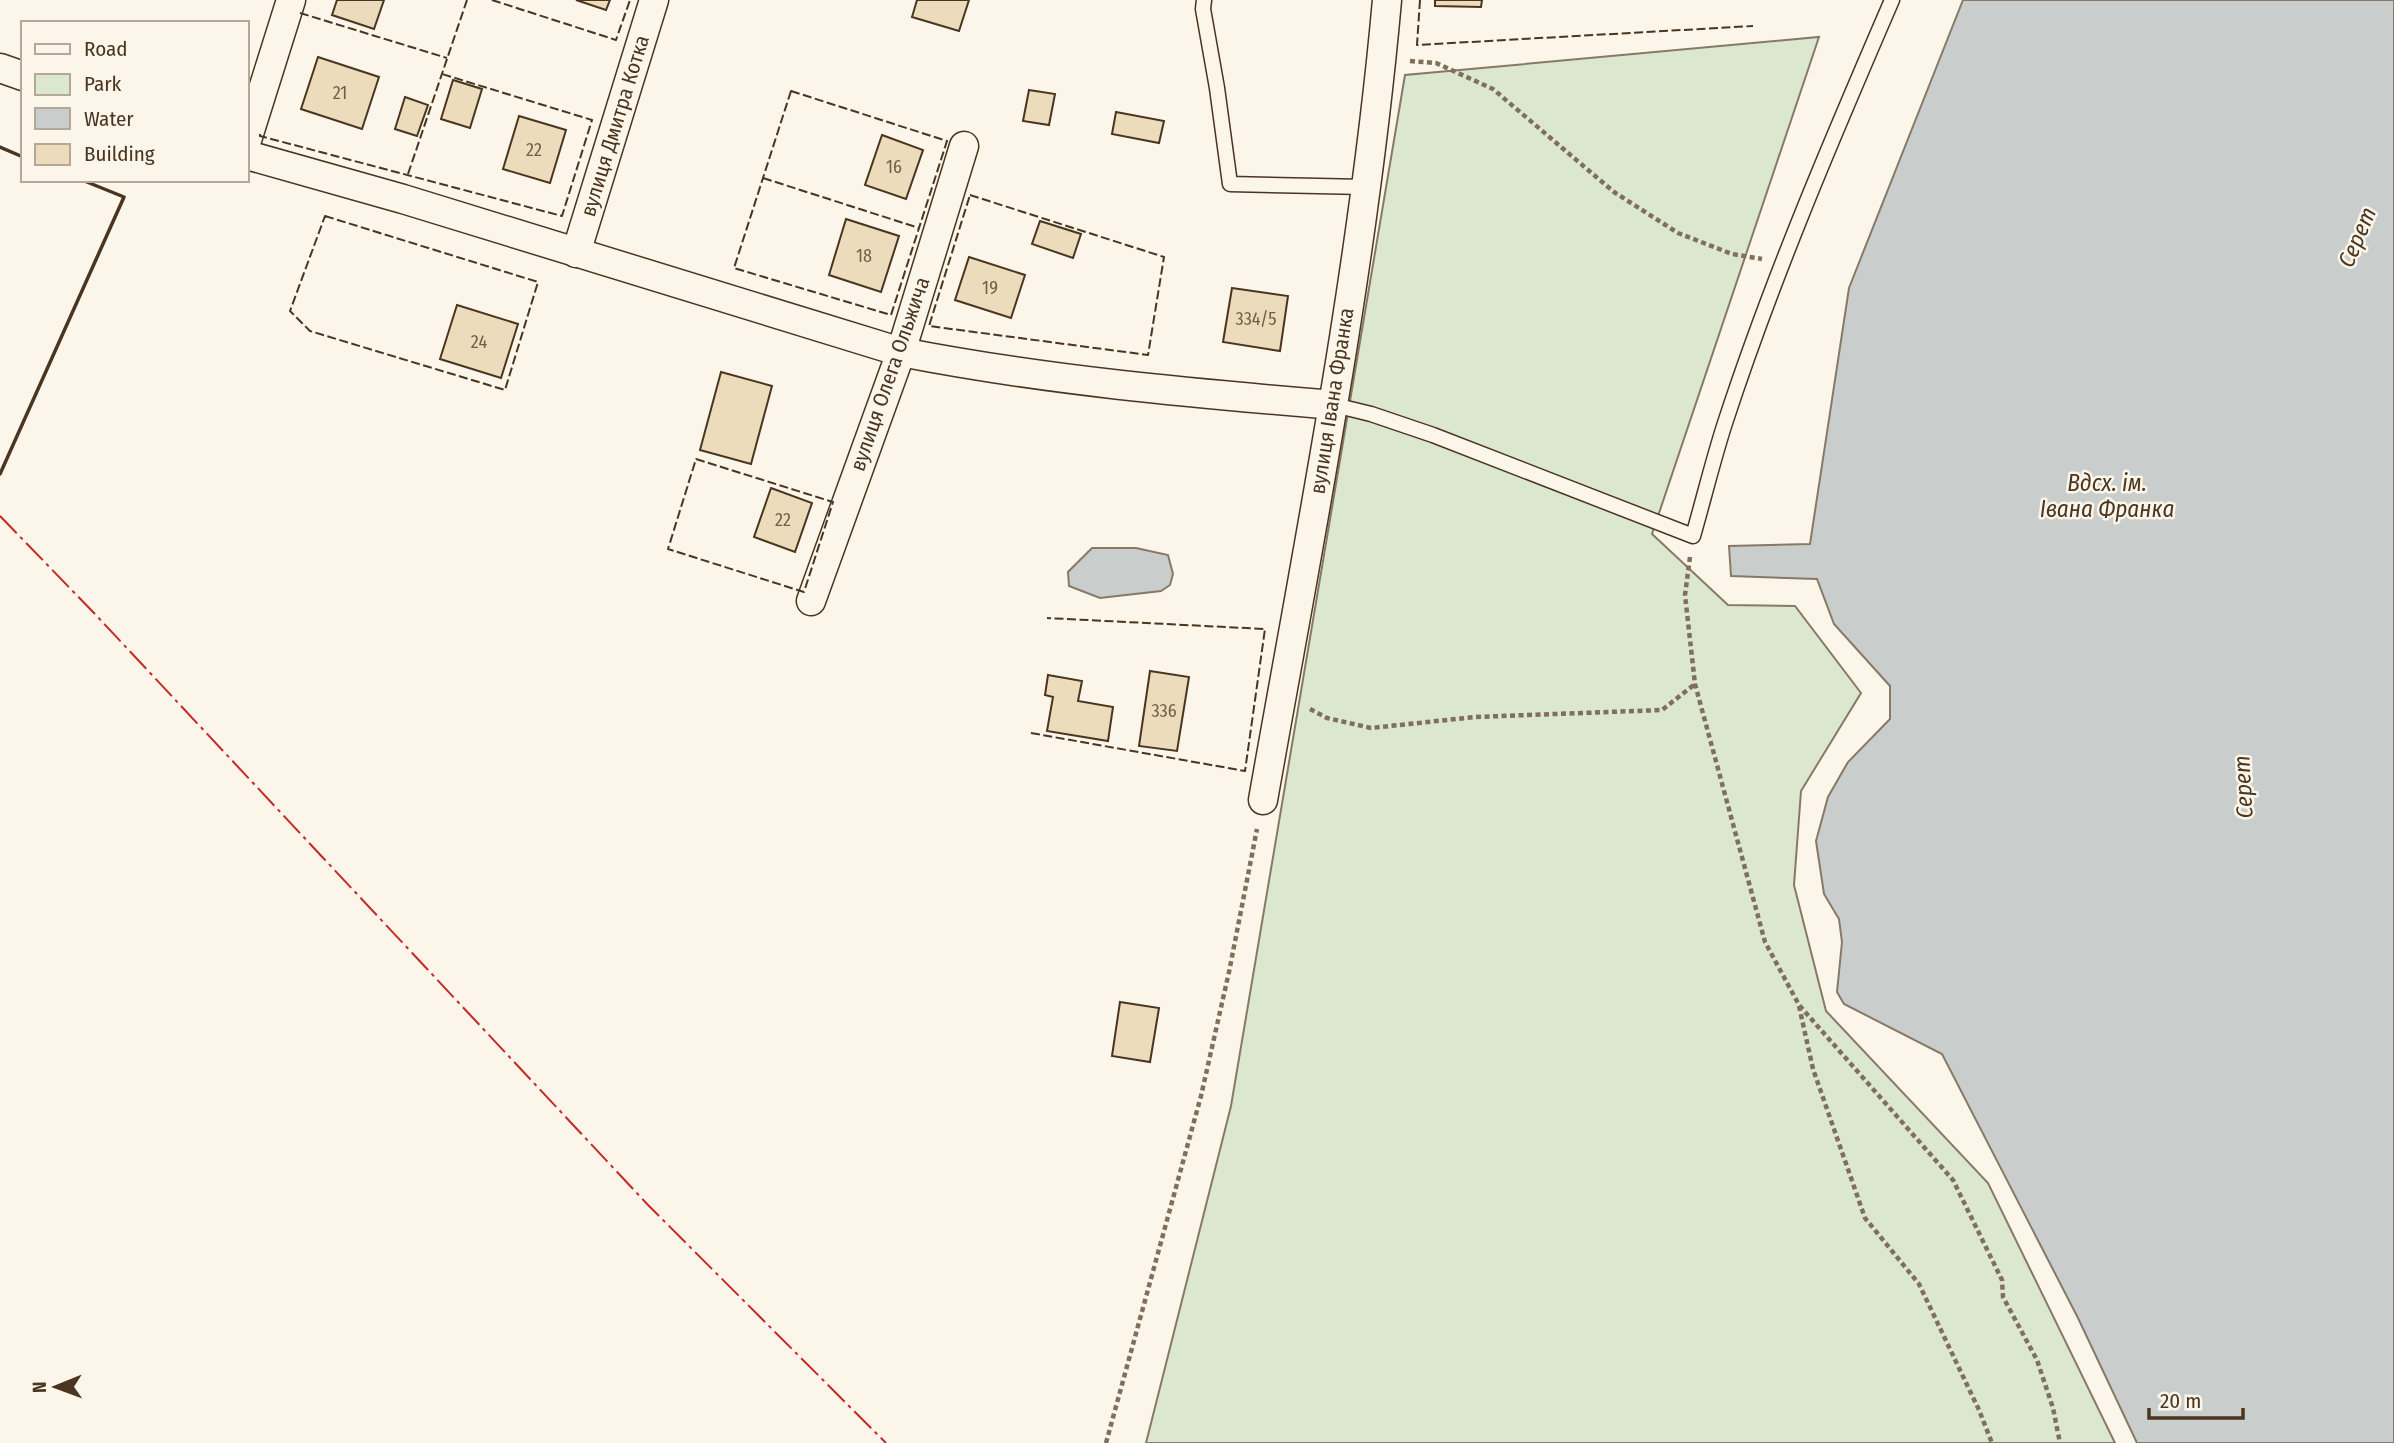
<svg xmlns="http://www.w3.org/2000/svg" width="2394" height="1443" viewBox="0 0 2394 1443" font-family="'Fira Sans Condensed',sans-serif">
<style>
.green{fill:#dce7d0;stroke:#887966;stroke-width:2}
.water{fill:#c9cecd;stroke:#887966;stroke-width:2}
.building{fill:#ecdcbc;stroke:#4a3520;stroke-width:2}
.lines{fill:none;stroke-linecap:round;stroke-linejoin:round}
.service-casing{stroke:#4a3520;stroke-width:17}
.minor-casing{stroke:#4a3520;stroke-width:31}
.path{stroke:#7f6f5c;stroke-width:4.5;stroke-dasharray:5 3.5;stroke-linecap:butt}
.service{stroke:#fbf6e9;stroke-width:14}
.minor{stroke:#fbf6e9;stroke-width:28}
.fence{stroke:#4a3520;stroke-width:2;stroke-dasharray:9 3.5;stroke-linecap:butt}
.wall{stroke:#4a3520;stroke-width:3.5}
.power{stroke:#c62828;stroke-width:2;stroke-dasharray:24 5 3.5 5;stroke-linecap:butt}
.labels{text-anchor:middle;stroke-width:5;stroke-linejoin:round;paint-order:stroke}
.number-label{font-size:18px;fill:#725f47}
.street-label{font-size:21px;fill:#4a3520;stroke:#fbf6e9}
.water-label{font-size:23px;font-style:italic;fill:#4a3520;stroke:#fbf6e9}
</style>
<rect width="100%" height="100%" fill="#fbf6e9"/>
<!-- green -->
<path class="green" d="M1819 37 1652 534 1728 605 1795 606 1861 693 1801 791 1794 885 1826 1011 1988 1183 2115 1443H1146L1231 1106 1405 75Z"/>
<!-- water -->
<g class="water">
<path d="M1963 0H2394V1443H2137L2078 1318 1942 1054 1844 1004 1837 992 1842 942 1839 919 1824 894 1816 841 1828 797 1848 762 1890 719V686L1834 624 1817 579 1731 576 1729 546 1810 544 1849 288Z"/>
<path d="M1092 548H1136L1168 555 1173 574 1170 585 1161 591 1100 598 1069 586 1068 572Z"/>
</g>
<!-- building -->
<g class="building">
<path d="M337 0H384L374 29 332 15Z"/>
<path d="M576 0H610L606 10Z"/>
<path d="M917 0H969L959 31 912 17Z"/>
<path d="M1435 0H1482L1481 7 1435 6Z"/>
<path d="M318 57 379 77 362 129 301 109Z"/>
<path d="M453 80 482 89 470 128 441 119Z"/>
<path d="M1029 90 1055 94 1049 125 1023 121Z"/>
<path d="M405 97 428 105 417 136 395 129Z"/>
<path d="M1116 112 1164 121 1159 143 1112 134Z"/>
<path d="M519 116 566 130 550 183 503 169Z"/>
<path d="M882 135 923 150 906 199 865 185Z"/>
<path d="M846 219 899 236 881 292 829 275Z"/>
<path d="M1040 221 1081 234 1073 258 1032 244Z"/>
<path d="M969 257 1025 275 1011 318 955 300Z"/>
<path d="M1232 288 1288 296 1280 351 1223 342Z"/>
<path d="M457 305 518 324 501 378 440 359Z"/>
<path d="M721 372 772 386 751 464 700 450Z"/>
<path d="M771 488 812 503 795 552 754 537Z"/>
<path d="M1150 671 1189 677 1177 751 1139 746Z"/>
<path d="M1048 675 1082 681 1078 701 1113 707 1108 741 1047 731 1053 697 1045 695Z"/>
<path d="M1120 1002 1159 1008 1150 1062 1112 1056Z"/>
</g>
<g class="lines">
<defs>
<g id="service">
<path d="M1204 0 1203 9 1217 88 1230 184 1365 187"/>
<path d="M1334 405 1371 414 1433 435 1693 536C1704 498 1713 460 1725 423 1772 279 1832 139 1892 0"/>
</g>
<g id="minor">
<path d="M0 68 23 76"/>
<path d="M247 140 291 0"/>
<path d="M247 155 403 199 901 352C1044 380 1189 393 1334 405"/>
<path d="M576 253 654 0"/>
<path d="M811 601 901 352 964 146"/>
<path d="M1263 800C1310 535 1363 269 1387 0"/>
</g>
</defs>
<!-- service casing -->
<use href="#service" class="service-casing"/>
<!-- minor casing -->
<use href="#minor" class="minor-casing"/>
<!-- path -->
<g class="path">
<path d="M1410 61 1436 63 1493 89 1614 192 1678 233 1732 254 1762 259"/>
<path d="M1690 557 1685 595 1695 684 1765 942 1799 1005 1953 1180 2002 1280 2003 1297 2037 1360 2053 1408 2060 1443"/>
<path d="M1310 709 1327 718 1371 728 1475 717 1662 710 1695 684"/>
<path d="M1799 1006 1813 1069 1865 1218 1919 1284 1979 1410 1992 1443"/>
<path d="M1106 1443 1201 1096 1229 972 1257 829"/>
</g>
<!-- service -->
<use href="#service" class="service"/>
<!-- minor -->
<use href="#minor" class="minor"/>
<!-- fence -->
<g class="fence">
<path d="M492 0 616 40 630 0"/>
<path d="M1420 0 1417 45 1753 26"/>
<path d="M300 13 447 58"/>
<path d="M791 91 947 141 891 315 734 268Z"/>
<path d="M260 134V136L562 216 592 120 442 74"/>
<path d="M408 174 467 0"/>
<path d="M763 178 919 228"/>
<path d="M970 195 1164 257 1148 355 929 326Z"/>
<path d="M325 216 538 282 505 390 310 331 290 311Z"/>
<path d="M696 459 833 502 804 592 668 549Z"/>
<path d="M1031 733 1245 771 1265 629 1047 618"/>
</g>
<!-- wall -->
<g class="wall">
<path d="M0 147 23 157"/>
<path d="M0 474 124 197 82 180"/>
</g>
<!-- power -->
<path class="power" d="M0 516 94 613 648 1205 886 1443"/>
</g>
<g class="labels">
<!-- number labels -->
<g class="number-label">
<text x="340" y="99">21</text>
<text x="534" y="156">22</text>
<text x="894" y="173">16</text>
<text x="864" y="262">18</text>
<text x="990" y="294">19</text>
<text x="1256" y="325">334/5</text>
<text x="479" y="348">24</text>
<text x="783" y="526">22</text>
<text x="1164" y="717">336</text>
</g>
<!-- street labels -->
<g class="street-label">
<text transform="translate(615 126) rotate(-73)" y="7">вулиця Дмитра Котка</text>
<text transform="translate(890 374) rotate(-71)" y="7">вулиця Олега Ольжича</text>
<text transform="translate(1332 401) rotate(-81)" y="7">вулиця Івана Франка</text>
</g>
<!-- water labels -->
<g class="water-label">
<text transform="translate(2357 237) rotate(-67)" y="8">Серет</text>
<text x="2107" y="491">Вдсх. ім.<tspan x="2107" dy="26">Івана Франка</tspan></text>
<text transform="translate(2243 787) rotate(-93)" y="8">Серет</text>
</g>
</g>
<!-- legend -->
<rect x="21" y="21" width="228" height="161" fill="#fbf6e9" stroke="#b4a999" stroke-width="2"/>
<rect x="35" y="44" width="35" height="10" fill="#fbf6e9" stroke="#b4a999" stroke-width="2"/>
<text x="84" y="56" font-size="21" fill="#4a3520">Road</text>
<rect x="35" y="74" width="35" height="21" fill="#dce7d0" stroke="#b4a999" stroke-width="2"/>
<text x="84" y="91" font-size="21" fill="#4a3520">Park</text>
<rect x="35" y="108" width="35" height="21" fill="#c9cecd" stroke="#b4a999" stroke-width="2"/>
<text x="84" y="126" font-size="21" fill="#4a3520">Water</text>
<rect x="35" y="144" width="35" height="21" fill="#ecdcbc" stroke="#b4a999" stroke-width="2"/>
<text x="84" y="161" font-size="21" fill="#4a3520">Building</text>
<!-- north arrow -->
<g transform="translate(56 1387) rotate(269)" stroke="#fbf6e9" stroke-width="5" paint-order="stroke">
<path d="M0-5L12 26L0 18L-12 26Z" fill="#4a3520"/>
<text y="-10" font-size="19" font-weight="bold" text-anchor="middle" fill="#4a3520">N</text>
</g>
<!-- scale -->
<path d="M2149 1408v10h94v-10" fill="none" stroke="#4a3520" stroke-width="3.5"/>
<text x="2160" y="1408" font-size="21" fill="#4a3520" stroke="#fbf6e9" stroke-width="5" paint-order="stroke">20 m</text>
</svg>
